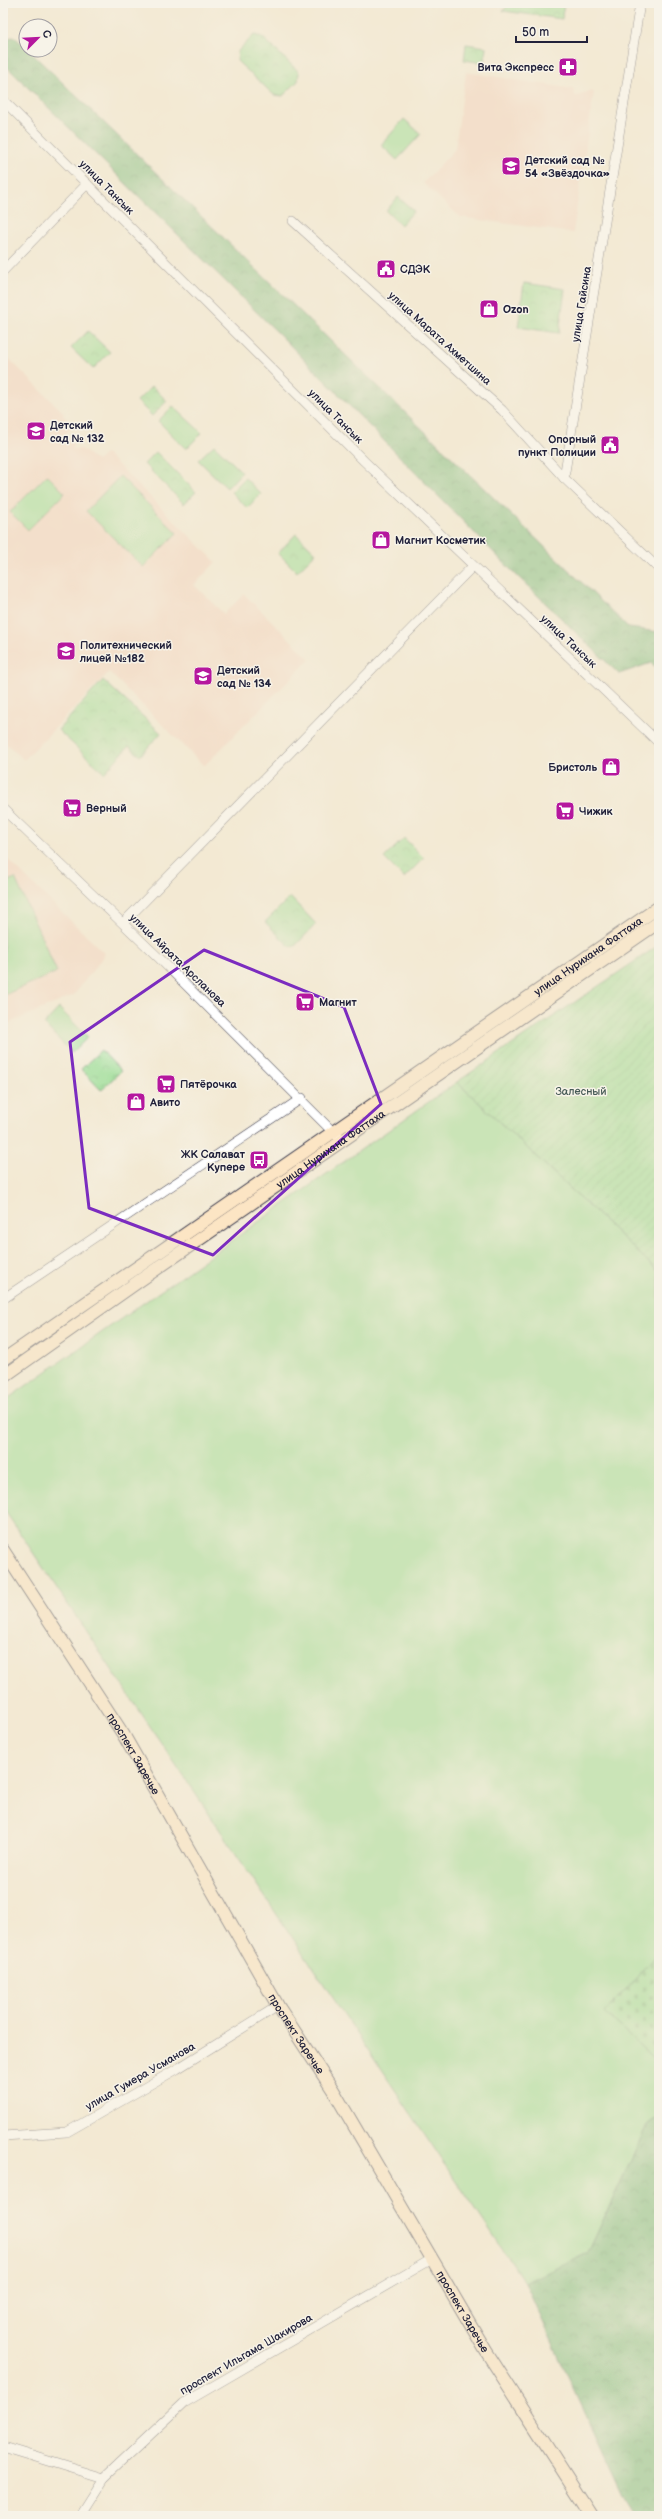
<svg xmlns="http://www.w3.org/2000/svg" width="662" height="2519" viewBox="0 0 662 2519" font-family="'Balsamiq Sans',sans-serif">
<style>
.built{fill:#f4d3c0}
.grass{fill:#9add94;stroke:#5e8068}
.forest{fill:url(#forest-crowns);stroke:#4e6f5c}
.cemetery{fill:url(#cemetery-stones);stroke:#5e8068}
.park{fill:url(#park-crowns);stroke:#5e8068}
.garden{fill:url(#garden-furrows);stroke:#5e8068}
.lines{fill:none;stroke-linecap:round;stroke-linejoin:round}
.street-casing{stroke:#414052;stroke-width:10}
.secondary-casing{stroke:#414052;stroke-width:14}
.street{stroke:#fff;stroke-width:9}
.secondary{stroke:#fce5c4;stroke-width:12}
.marked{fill:none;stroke:#7b2cbf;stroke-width:3;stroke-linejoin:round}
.labels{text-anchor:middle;stroke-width:3;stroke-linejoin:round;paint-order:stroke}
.poi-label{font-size:11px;font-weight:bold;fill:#22223b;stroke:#f7f3e8;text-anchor:start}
.street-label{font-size:11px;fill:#22223b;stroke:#f7f3e8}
.park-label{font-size:11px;fill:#465a56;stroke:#f7f3e8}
</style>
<defs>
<pattern id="forest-crowns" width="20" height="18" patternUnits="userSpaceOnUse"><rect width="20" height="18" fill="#7bbc7e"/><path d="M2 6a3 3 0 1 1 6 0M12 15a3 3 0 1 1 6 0" fill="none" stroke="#649868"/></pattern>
<pattern id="cemetery-stones" width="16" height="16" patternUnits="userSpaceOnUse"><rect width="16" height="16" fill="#9add94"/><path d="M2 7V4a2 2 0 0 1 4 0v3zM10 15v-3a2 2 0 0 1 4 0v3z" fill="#84bd80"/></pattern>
<pattern id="park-crowns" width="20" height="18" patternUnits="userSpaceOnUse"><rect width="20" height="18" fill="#9add94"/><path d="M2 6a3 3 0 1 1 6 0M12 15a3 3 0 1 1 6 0" fill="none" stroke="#84bd80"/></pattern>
<pattern id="garden-furrows" width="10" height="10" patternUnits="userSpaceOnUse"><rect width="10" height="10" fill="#9add94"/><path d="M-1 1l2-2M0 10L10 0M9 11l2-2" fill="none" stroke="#84bd80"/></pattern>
</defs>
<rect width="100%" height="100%" fill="#f7f3e8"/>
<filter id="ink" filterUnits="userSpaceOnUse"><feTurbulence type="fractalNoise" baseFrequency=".025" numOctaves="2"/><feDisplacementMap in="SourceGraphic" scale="8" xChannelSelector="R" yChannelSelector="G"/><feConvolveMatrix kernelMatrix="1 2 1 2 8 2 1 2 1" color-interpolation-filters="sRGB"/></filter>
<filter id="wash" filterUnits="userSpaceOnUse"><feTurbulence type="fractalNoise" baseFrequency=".012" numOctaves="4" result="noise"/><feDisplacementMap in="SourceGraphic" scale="16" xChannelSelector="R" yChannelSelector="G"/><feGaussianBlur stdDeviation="0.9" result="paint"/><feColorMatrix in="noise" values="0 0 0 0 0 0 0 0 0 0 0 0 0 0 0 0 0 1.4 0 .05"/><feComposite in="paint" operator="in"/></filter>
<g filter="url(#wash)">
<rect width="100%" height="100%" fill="#f3e9d3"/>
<!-- built -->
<g class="built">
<path d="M466 72 574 89 575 96H578L589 91 594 92 573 233 460 217 423 183 455 149Z"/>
<path d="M3 353 64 413 63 415 74 426 64 436 74 445 72 449H82L97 461 106 453 216 562 194 585 224 614 244 594 310 659 204 766 109 672 24 760 3 741Z"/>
<path d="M3 855 105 954 74 995 3 1026Z"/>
</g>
<!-- grass -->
<g class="grass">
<path d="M404 119 421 134 397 160 381 145Z"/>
<path d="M173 406 202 433 186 449 158 421Z"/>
<path d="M214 445 242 472 227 488 198 460Z"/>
<path d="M47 475 65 493 28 530 10 512Z"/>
<path d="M120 476 177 533 143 567 86 511Z"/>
<path d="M15 878 57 972 4 995 3 883Z"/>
<path d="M59 1008 88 1037 72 1053 44 1024Z"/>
<path d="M457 1082 659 1272V2116L647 2125 588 2253 525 2283 3 1508V1402Z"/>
</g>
<!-- forest -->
<g class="forest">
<path d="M15 37 629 628 659 632V669L651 663 619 674 508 567 281 336 3 63V38Z"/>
<path d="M659 2116V2516H636L623 2495 525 2283 588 2253 647 2125Z"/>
</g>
<!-- cemetery -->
<path class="cemetery" d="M659 1953V2064L605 2012Z"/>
<!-- park -->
<g class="park">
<path d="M510 3H564L562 19 503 11Z"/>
<path d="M254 35 262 37 299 72 298 81 283 96 274 95 237 61 238 51Z"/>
<path d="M466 44 486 47 484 63 464 60Z"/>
<path d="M398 197 414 211 401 225 386 211Z"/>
<path d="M524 283 565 289 559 333 518 327Z"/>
<path d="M88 331 110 352 93 369 71 348Z"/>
<path d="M152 386 167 401 152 416 137 401Z"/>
<path d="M156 452 196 492 184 504 144 464Z"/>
<path d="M245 478 261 494 247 508 231 492Z"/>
<path d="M296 534 316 553 297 572 278 553Z"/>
<path d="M103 680 161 733 140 756 129 746 104 773 58 730Z"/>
<path d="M404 838 424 858 404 878 384 858Z"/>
<path d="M290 897 316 924 295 946H289L265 922Z"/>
<path d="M101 1050 121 1071 101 1090 81 1069Z"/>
</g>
<!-- garden -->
<path class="garden" d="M659 945V1272L457 1082Z"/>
</g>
<g filter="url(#ink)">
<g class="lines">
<defs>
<g id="street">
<path d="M3 100 364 461 659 743"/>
<path d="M293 221 502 410 564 478 659 569"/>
<path d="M3 271 87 184"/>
<path d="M564 478 640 3"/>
<path d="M3 809 160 959 342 1141"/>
<path d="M123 923 473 566"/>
<path d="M3 1299 302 1098"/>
<path d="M3 2136 67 2132 177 2069 278 2006"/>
<path d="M3 2447 104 2478"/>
<path d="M80 2516 104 2478 184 2403 432 2259"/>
</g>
<g id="secondary">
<path id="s1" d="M3 1360 659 907"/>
<path id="s2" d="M3 1377 139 1281 659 922"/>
<path id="s3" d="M3 1550 123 1734 278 2006 333 2090 486 2351 592 2516"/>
</g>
</defs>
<!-- street casing -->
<use href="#street" class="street-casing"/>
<!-- secondary casing -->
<use href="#secondary" class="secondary-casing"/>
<!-- street -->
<use href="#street" class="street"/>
<!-- secondary -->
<use href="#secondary" class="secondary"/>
</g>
</g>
<!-- marked area -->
<path d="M0 0H662V2519H0ZM204 950 344 1007 381 1104 213 1255 89 1208 70 1042Z" fill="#f3e9d3" fill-opacity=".55" fill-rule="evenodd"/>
<path class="marked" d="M204 950 344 1007 381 1104 213 1255 89 1208 70 1042Z"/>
<!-- icons -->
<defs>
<symbol id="pharmacy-square" viewBox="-11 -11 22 22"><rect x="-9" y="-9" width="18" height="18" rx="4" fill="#b5179e" stroke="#f7f3e8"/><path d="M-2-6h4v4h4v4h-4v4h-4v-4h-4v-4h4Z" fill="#fff"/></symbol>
<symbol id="school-square" viewBox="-11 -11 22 22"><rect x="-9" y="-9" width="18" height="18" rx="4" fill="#b5179e" stroke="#f7f3e8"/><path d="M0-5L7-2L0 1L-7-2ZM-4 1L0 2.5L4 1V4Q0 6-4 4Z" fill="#fff"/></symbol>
<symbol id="civic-square" viewBox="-11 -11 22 22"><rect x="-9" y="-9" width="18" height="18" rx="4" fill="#b5179e" stroke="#f7f3e8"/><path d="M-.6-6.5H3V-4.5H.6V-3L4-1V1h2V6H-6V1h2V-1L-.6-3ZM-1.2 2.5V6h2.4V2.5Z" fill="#fff"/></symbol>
<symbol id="shop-square" viewBox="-11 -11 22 22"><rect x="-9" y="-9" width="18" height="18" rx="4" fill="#b5179e" stroke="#f7f3e8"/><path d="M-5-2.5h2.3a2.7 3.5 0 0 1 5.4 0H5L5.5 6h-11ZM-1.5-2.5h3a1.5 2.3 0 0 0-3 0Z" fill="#fff"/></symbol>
<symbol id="supermarket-square" viewBox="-11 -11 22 22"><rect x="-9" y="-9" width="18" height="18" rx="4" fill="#b5179e" stroke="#f7f3e8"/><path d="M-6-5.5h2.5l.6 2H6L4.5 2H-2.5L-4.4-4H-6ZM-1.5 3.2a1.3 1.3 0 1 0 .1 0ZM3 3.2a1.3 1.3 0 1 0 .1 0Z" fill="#fff"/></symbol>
<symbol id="bus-square" viewBox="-11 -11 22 22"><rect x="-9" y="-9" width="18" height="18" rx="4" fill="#b5179e" stroke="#f7f3e8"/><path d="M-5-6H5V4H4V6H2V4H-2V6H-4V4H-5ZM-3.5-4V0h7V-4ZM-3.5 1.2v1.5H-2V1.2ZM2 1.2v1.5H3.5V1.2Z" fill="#fff"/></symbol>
</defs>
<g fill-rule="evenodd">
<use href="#pharmacy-square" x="557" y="56" width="22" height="22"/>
<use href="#school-square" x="500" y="155" width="22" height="22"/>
<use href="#civic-square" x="375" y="258" width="22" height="22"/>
<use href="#shop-square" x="478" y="298" width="22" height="22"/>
<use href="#school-square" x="25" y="420" width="22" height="22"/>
<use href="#civic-square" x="599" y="434" width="22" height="22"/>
<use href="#shop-square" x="370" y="529" width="22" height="22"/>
<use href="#school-square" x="55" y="640" width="22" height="22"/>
<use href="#school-square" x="192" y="665" width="22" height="22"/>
<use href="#shop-square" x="600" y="756" width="22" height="22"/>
<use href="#supermarket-square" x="61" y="797" width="22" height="22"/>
<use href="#supermarket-square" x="554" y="800" width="22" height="22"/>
<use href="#supermarket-square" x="294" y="991" width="22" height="22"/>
<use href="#supermarket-square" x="155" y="1073" width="22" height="22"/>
<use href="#shop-square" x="125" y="1091" width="22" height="22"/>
<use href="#bus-square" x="248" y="1149" width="22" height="22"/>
</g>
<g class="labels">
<!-- poi labels -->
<g class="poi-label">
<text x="554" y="71" text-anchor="end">Вита Экспресс</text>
<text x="525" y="164">Детский сад №<tspan x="525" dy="13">54 «Звёздочка»</tspan></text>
<text x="400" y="273">СДЭК</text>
<text x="503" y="313">Ozon</text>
<text x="50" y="429">Детский<tspan x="50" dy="13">сад № 132</tspan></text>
<text x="596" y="443" text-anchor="end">Опорный<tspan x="596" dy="13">пункт Полиции</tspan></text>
<text x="395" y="544">Магнит Косметик</text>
<text x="80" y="649">Политехнический<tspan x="80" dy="13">лицей №182</tspan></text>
<text x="217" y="674">Детский<tspan x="217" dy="13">сад № 134</tspan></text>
<text x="597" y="771" text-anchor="end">Бристоль</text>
<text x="86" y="812">Верный</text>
<text x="579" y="815">Чижик</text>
<text x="319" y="1006">Магнит</text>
<text x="180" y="1088">Пятёрочка</text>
<text x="150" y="1106">Авито</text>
<text x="245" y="1158" text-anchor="end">ЖК Салават<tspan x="245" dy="13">Купере</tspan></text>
</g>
<!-- street labels -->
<g class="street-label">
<text transform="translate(107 187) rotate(45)" y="4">улица Тансык</text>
<text transform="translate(581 304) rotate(-81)" y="4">улица Гайсина</text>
<text transform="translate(440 338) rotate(42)" y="4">улица Марата Ахметшина</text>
<text transform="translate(336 416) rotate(45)" y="4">улица Тансык</text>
<text transform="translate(569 641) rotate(43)" y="4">улица Тансык</text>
<text dy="4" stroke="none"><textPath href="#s1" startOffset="711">улица Нурихана Фаттаха</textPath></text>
<text transform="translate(178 960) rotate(44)" y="4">улица Айрата Арсланова</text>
<text dy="4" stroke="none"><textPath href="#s2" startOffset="399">улица Нурихана Фаттаха</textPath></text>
<text dy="4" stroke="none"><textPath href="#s3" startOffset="242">проспект Заречье</textPath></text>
<text dy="4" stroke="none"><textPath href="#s3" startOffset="566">проспект Заречье</textPath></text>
<text transform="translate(140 2076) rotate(-30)" y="4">улица Гумера Усманова</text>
<text dy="4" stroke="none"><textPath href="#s3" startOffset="890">проспект Заречье</textPath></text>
<text transform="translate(246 2354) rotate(-30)" y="4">проспект Ильгама Шакирова</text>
</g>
<!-- park labels -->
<g class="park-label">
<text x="581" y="1095">Залесный</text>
</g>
</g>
<!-- margin -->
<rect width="662" height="2519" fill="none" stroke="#f7f3e8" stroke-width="16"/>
<!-- north arrow -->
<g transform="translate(38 38) rotate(66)"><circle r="19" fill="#f7f3e8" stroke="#a29fa3"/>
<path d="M0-3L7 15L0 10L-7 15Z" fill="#b5179e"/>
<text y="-6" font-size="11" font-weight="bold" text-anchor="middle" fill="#22223b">С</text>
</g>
<!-- scale -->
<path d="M516 36v6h71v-6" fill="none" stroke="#22223b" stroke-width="2"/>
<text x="522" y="36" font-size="12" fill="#22223b" stroke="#f7f3e8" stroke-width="3" paint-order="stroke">50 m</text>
</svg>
